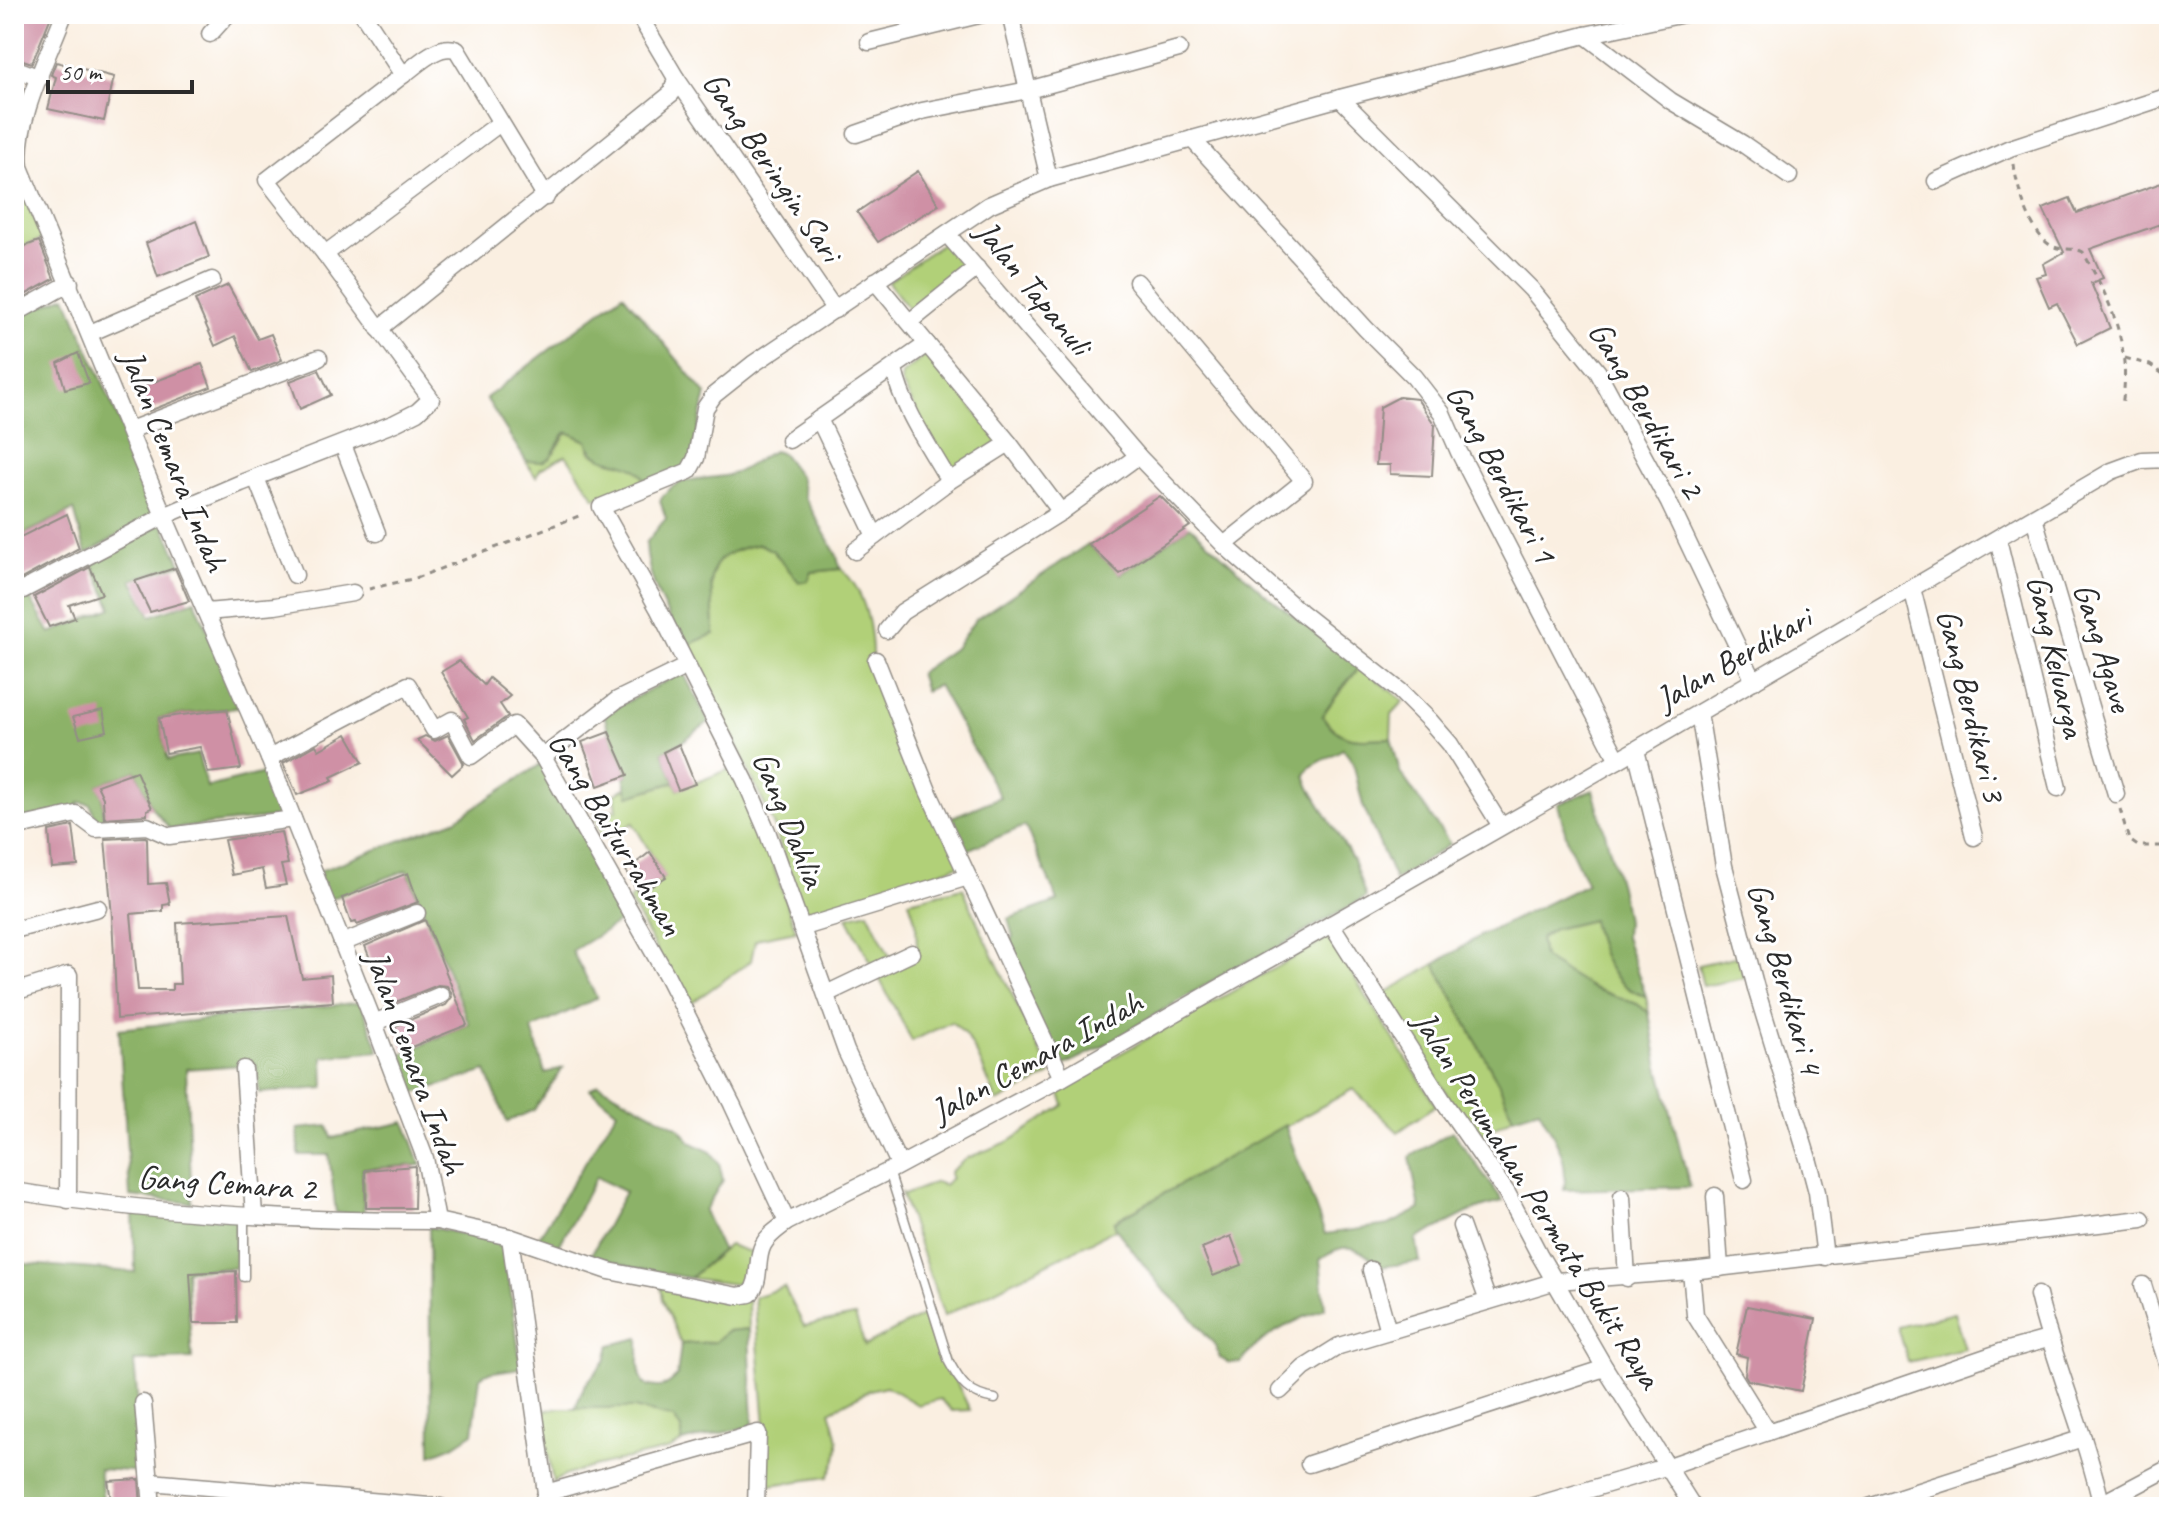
<svg xmlns="http://www.w3.org/2000/svg" width="2183" height="1521" viewBox="0 0 2183 1521" font-family="Caveat,sans-serif">
<style>
.green{fill:#b1d078;stroke:#6e7e52;stroke-width:2}
.forest{fill:#8cb268;stroke:#5c6e4a;stroke-width:2}
.building{fill:#cf90a5}
.lines{fill:none;stroke-linecap:round;stroke-linejoin:round}
.lane-casing{stroke:#928d86;stroke-width:11}
.street-casing{stroke:#928d86;stroke-width:19}
.path{stroke:#928d86;stroke-width:3;stroke-dasharray:6 6;stroke-linecap:butt}
.lane{stroke:#fff;stroke-width:8}
.street{stroke:#fff;stroke-width:16}
.labels{text-anchor:middle;stroke-width:6;stroke-linejoin:round;paint-order:stroke}
.street-label{font-size:34px;fill:#2b2b2b;stroke:#fff}
</style>
<rect width="100%" height="100%" fill="#fff"/>
<filter id="ink" filterUnits="userSpaceOnUse"><feTurbulence type="fractalNoise" baseFrequency=".0125" numOctaves="2"/><feDisplacementMap in="SourceGraphic" scale="16" xChannelSelector="R" yChannelSelector="G"/><feConvolveMatrix kernelMatrix="1 2 1 2 8 2 1 2 1" color-interpolation-filters="sRGB"/></filter>
<filter id="wash" filterUnits="userSpaceOnUse"><feTurbulence type="fractalNoise" baseFrequency=".006" numOctaves="4" result="noise"/><feDisplacementMap in="SourceGraphic" scale="32" xChannelSelector="R" yChannelSelector="G"/><feGaussianBlur stdDeviation="1.8" result="paint"/><feColorMatrix in="noise" values="0 0 0 0 0 0 0 0 0 0 0 0 0 0 0 0 0 1.4 0 .05"/><feComposite in="paint" operator="in"/></filter>
<g filter="url(#wash)">
<rect width="100%" height="100%" fill="#faefe1"/>
<!-- green -->
<g class="green">
<path d="M14 168 43 239 14 250Z"/>
<path d="M945 241 967 270 912 313 888 282Z"/>
<path d="M929 353 998 440 996 445 949 472 901 382 902 374Z"/>
<path d="M567 432 587 441 591 452C601 458 613 465 626 462 634 467 643 475 647 485L595 498 566 455 540 469 536 477 526 462 554 453Z"/>
<path d="M760 544 773 551 794 574 841 569C866 590 873 632 872 663L963 864 804 917 772 821 711 690 685 646 714 633C714 581 695 556 760 544Z"/>
<path d="M1360 667 1404 701 1392 714 1391 738C1359 739 1342 745 1322 715Z"/>
<path d="M732 768 760 827 796 931 761 938 755 941 751 961 687 1006 629 900 665 877 633 823 606 838 601 835 594 811 617 810 615 794 627 787 629 796 675 782 678 790Z"/>
<path d="M963 888 979 926 1051 1075 997 1102C987 1079 973 1034 951 1022L912 1041 847 917 868 912 890 957 917 947 916 923 909 901Z"/>
<path d="M1592 920C1598 949 1616 987 1646 996L1649 1013 1637 1004 1592 988 1543 958 1540 939 1554 929Z"/>
<path d="M1329 938 1436 1105 1398 1132 1353 1089 1114 1221 1116 1229 944 1316 901 1193 904 1195 936 1182 944 1185 951 1178 950 1172 967 1158 1010 1141 1064 1105 1058 1088Z"/>
<path d="M1739 956 1745 978 1703 986 1698 965Z"/>
<path d="M1435 964 1499 1084 1513 1117 1475 1139 1384 994Z"/>
<path d="M729 1245 753 1253 752 1266 744 1283 733 1284 690 1278Z"/>
<path d="M661 1287 748 1299 749 1329 727 1331 715 1342 681 1344 663 1300Z"/>
<path d="M784 1287 804 1326 855 1316 865 1346 927 1313 941 1350 970 1410 952 1411 940 1399 918 1405 886 1386 870 1390 830 1411C839 1438 843 1452 828 1477L763 1486 766 1437 754 1297Z"/>
<path d="M1954 1313 1965 1349 1908 1362 1898 1327Z"/>
<path d="M557 1408H634L674 1418 682 1431V1442L670 1449C648 1455 564 1470 553 1483L541 1411Z"/>
</g>
<!-- forest -->
<g class="forest">
<path d="M623 294 706 394 690 466 647 485C633 450 600 474 587 441L568 432 564 434 550 458 542 462 526 461 486 398Z"/>
<path d="M66 296 158 512 86 554 74 510 14 539V317Z"/>
<path d="M774 451 782 453 800 477 805 498 836 554 841 569 812 572 808 581 799 582 773 551 760 544C695 556 714 581 714 634L685 646C667 614 647 581 646 543L666 518 660 501C673 474 706 481 729 475 747 470 758 457 774 451Z"/>
<path d="M162 523 181 564 132 580 151 616 195 600 239 707 159 718 168 760 198 754 207 787 268 772 287 816 170 829 152 808 136 771 98 785 103 798 104 822 98 824 90 804 79 802 76 814 14 828V590L18 600 30 598 50 633 112 608 92 564Z"/>
<path d="M1190 526 1264 593 1360 667 1343 686 1322 716C1342 745 1359 739 1391 738L1400 772 1450 844 1395 880 1363 806 1353 762 1343 749 1309 768 1305 775 1310 788 1353 860 1366 897 1275 949 1239 965 1100 1048 1061 1067 1004 947 1013 937 1008 919 1058 901 1025 826 962 852 945 820 1000 797 938 685 925 691 919 673 956 647 975 620 1088 544 1121 574Z"/>
<path d="M683 672 709 722 679 744 663 752 675 782 629 796 624 777 628 775 609 732 604 714Z"/>
<path d="M543 763 629 916 572 951 597 998 532 1029 545 1073 563 1068 534 1110 507 1122 486 1071 409 1095 395 1057 469 1024 407 870 325 901 314 873 455 820Z"/>
<path d="M1593 790 1620 886 1626 921 1625 937 1646 996C1609 986 1600 953 1592 920L1554 929 1540 938 1543 958 1592 988 1637 1004 1649 1013 1658 1063 1690 1187 1564 1190C1569 1157 1554 1137 1539 1109L1513 1117 1499 1084 1435 964 1480 936 1587 884 1568 843 1558 804Z"/>
<path d="M361 1002 379 1051 323 1057 324 1088 259 1093 256 1064 186 1069 192 1203 130 1196 119 1029Z"/>
<path d="M598 1084 679 1128 692 1143 711 1152 719 1163 723 1180 704 1211 722 1250 690 1278 635 1268 591 1255 625 1192 596 1177 559 1246 537 1240 617 1111 590 1089Z"/>
<path d="M405 1122 421 1165 363 1169 364 1214 336 1213 329 1155H299L298 1129 328 1126 332 1138Z"/>
<path d="M1285 1125 1325 1234 1389 1225 1420 1209 1410 1157 1452 1131 1503 1201 1471 1211 1416 1239 1420 1262 1380 1267C1359 1247 1347 1239 1320 1259L1325 1308C1293 1322 1262 1334 1241 1362L1229 1363 1220 1358 1215 1345 1187 1312 1162 1288 1116 1229 1114 1222Z"/>
<path d="M133 1214 237 1219 235 1268 186 1270 192 1359 134 1361 144 1472 99 1469 104 1507H14V1263L135 1272Z"/>
<path d="M429 1227 504 1243 521 1368 487 1373 480 1377 473 1433 453 1446 431 1455Z"/>
<path d="M749 1329 753 1424 748 1427 682 1442V1431L674 1418 634 1408H575L585 1385 606 1360 610 1345 639 1338C640 1354 636 1369 644 1384 660 1390 666 1387 677 1376L681 1344 715 1342 727 1331Z"/>
</g>
<g id="blocks">
<!-- building -->
<g class="building">
<path d="M14 14H52L32 63 14 57Z"/>
<path d="M56 62 114 77 104 121 48 109 56 77 51 75Z"/>
<path d="M918 171 939 205 878 242 857 212Z"/>
<path d="M2161 183 2169 221 2090 249 2103 278 2091 283 2110 328 2078 344 2057 303 2049 307 2036 277 2046 274 2043 264 2064 252 2043 209 2070 198 2077 213Z"/>
<path d="M196 221 209 257 158 277 146 243Z"/>
<path d="M39 241 54 279 14 301V250Z"/>
<path d="M228 285 258 339 271 334 282 360 252 372 235 336 215 346 195 300Z"/>
<path d="M78 353 89 383 65 389 58 363Z"/>
<path d="M202 364 211 387 149 411 140 387Z"/>
<path d="M319 370 331 395 300 409 290 381Z"/>
<path d="M1399 397 1417 399 1435 425 1432 476 1390 474V465H1376L1380 407Z"/>
<path d="M1160 496 1190 526 1120 574 1088 544Z"/>
<path d="M67 514 79 548 14 583V540Z"/>
<path d="M90 567 102 594 69 605 75 618 49 627 34 597Z"/>
<path d="M175 568 189 601 150 612 135 581Z"/>
<path d="M459 661 484 685 489 678 510 696 500 704 508 716 475 740 464 719 468 717 441 672Z"/>
<path d="M227 709 241 769 208 773 200 747 166 753 159 718Z"/>
<path d="M103 710 107 731 80 737 73 717Z"/>
<path d="M609 732 628 775 598 786 582 742Z"/>
<path d="M347 734 363 762 331 777 333 781 297 795 283 763 316 745 319 750Z"/>
<path d="M448 735 464 764 452 775 417 740 425 736 435 741Z"/>
<path d="M679 744 695 784 678 790 663 752Z"/>
<path d="M136 771 152 808 147 810V815L104 818 103 798 97 785Z"/>
<path d="M73 826 78 866 52 868 49 831Z"/>
<path d="M281 832 288 864 281 865 286 885 266 888 262 869 232 875 224 840Z"/>
<path d="M145 837 147 838 148 884 166 883 170 904 163 905V911L131 914 138 990H172V984H180L177 923 288 916 302 978 331 975 333 1002 117 1019 112 916 105 839Z"/>
<path d="M650 852 666 877 639 894 626 871Z"/>
<path d="M408 873 418 902 357 925 356 922 351 923 342 898Z"/>
<path d="M425 920 467 1025 404 1050 395 1026 446 1005 452 997 451 992 447 986 438 985 388 1005 365 946Z"/>
<path d="M415 1166 414 1208H366L365 1170Z"/>
<path d="M1231 1236 1242 1265 1213 1276 1202 1248Z"/>
<path d="M236 1271 237 1323H193L190 1273Z"/>
<path d="M1747 1306 1816 1319 1801 1391 1748 1380 1745 1375 1747 1357 1736 1354Z"/>
<path d="M139 1479 141 1507H112L108 1481Z"/>
</g>
</g>
</g>
<g filter="url(#ink)">
<use href="#blocks" fill-opacity="0" stroke="#928d86" stroke-width="2"/>
<g class="lines">
<defs>
<g id="lane">
<path d="M889 1171 949 1362C961 1384 969 1395 995 1399"/>
<path d="M244 1215V1277"/>
</g>
<g id="street">
<path d="M64 14C48 57 14 122 20 167L164 516 269 758 374 1023 425 1158 437 1221 510 1237 609 1271 738 1296 750 1294C762 1280 755 1260 763 1245 768 1235 778 1229 787 1222L889 1171 1062 1078 1618 760 2112 471 2142 460 2169 459"/>
<path d="M638 14 676 78 835 310"/>
<path d="M1010 14 1049 179"/>
<path d="M2167 14 2169 15"/>
<path d="M210 34 228 14"/>
<path d="M1585 35 1671 101 1743 144 1789 176"/>
<path d="M869 42 983 14"/>
<path d="M14 68 40 78"/>
<path d="M403 75C417 65 439 42 457 50L546 197"/>
<path d="M1340 98 1531 289 1598 372 1669 503 1754 681"/>
<path d="M856 134 922 111 1028 90 1179 49"/>
<path d="M1192 139 1366 329 1414 377 1442 413 1459 452 1618 760"/>
<path d="M1936 181 2010 148 2169 96"/>
<path d="M947 234 1138 456 1224 545 1300 612 1400 691 1430 721 1450 744 1501 826"/>
<path d="M325 254 500 123"/>
<path d="M875 281 1009 443 1061 512"/>
<path d="M1137 282 1304 481 1224 545"/>
<path d="M14 314 70 283"/>
<path d="M911 321 977 268"/>
<path d="M379 329 672 93 676 78"/>
<path d="M90 333 212 280"/>
<path d="M894 369C902 408 929 446 949 481"/>
<path d="M819 419 875 536"/>
<path d="M130 430 319 358"/>
<path d="M789 440 927 344"/>
<path d="M343 445 377 533"/>
<path d="M256 478 295 575"/>
<path d="M2034 518 2116 794"/>
<path d="M1998 539 2058 788"/>
<path d="M855 551 949 481 1009 443"/>
<path d="M1912 588 1974 837"/>
<path d="M23 590 164 516 241 483 395 423 417 412 431 399 325 254 267 180 403 75 363 14"/>
<path d="M206 612 275 606 353 593"/>
<path d="M887 630 902 612 1061 512 1138 456"/>
<path d="M876 660 928 791 1062 1078"/>
<path d="M1699 713 1724 866 1757 992 1809 1162 1817 1192 1825 1257"/>
<path d="M1636 750 1744 1180"/>
<path d="M543 757 617 700 687 666"/>
<path d="M269 758 408 685 434 730 452 720 471 756 514 725 543 757 667 976 732 1104 787 1222"/>
<path d="M14 828 76 814 96 829 147 826 169 836 293 819"/>
<path d="M1331 924 1445 1104 1507 1193 1539 1254 1605 1368 1693 1507"/>
<path d="M801 928 968 877"/>
<path d="M14 930 98 908"/>
<path d="M342 943 417 913"/>
<path d="M14 992 69 975 68 1200"/>
<path d="M826 994 912 953"/>
<path d="M374 1023 441 995"/>
<path d="M244 1069 254 1215"/>
<path d="M899 1164 846 1051 767 831 745 780 658 608 601 507 689 471 696 458 705 408 714 395 753 364 989 205 1049 179 1340 98 1585 35 1684 14"/>
<path d="M14 1191C153 1214 296 1221 437 1221"/>
<path d="M1715 1196 1720 1268"/>
<path d="M1622 1197 1627 1278"/>
<path d="M1461 1226 1488 1301"/>
<path d="M510 1237 546 1493 541 1507"/>
<path d="M1371 1270 1388 1331"/>
<path d="M1691 1271 1695 1315 1768 1432"/>
<path d="M2143 1285 2169 1370"/>
<path d="M2038 1295C2055 1367 2086 1434 2102 1507"/>
<path d="M1280 1391 1304 1368 1339 1346 1556 1281 1691 1271 2142 1219"/>
<path d="M143 1403 152 1507"/>
<path d="M1309 1464 1605 1368"/>
<path d="M150 1482 441 1507"/>
<path d="M546 1493 758 1433 756 1507"/>
<path d="M2101 1504 2169 1468"/>
<path d="M1530 1507 1669 1466 2001 1352 2048 1339"/>
<path d="M1869 1507 2083 1438"/>
</g>
</defs>
<!-- lane casing -->
<use href="#lane" class="lane-casing"/>
<!-- street casing -->
<use href="#street" class="street-casing"/>
<!-- path -->
<g class="path">
<path d="M2014 164C2016 186 2031 236 2052 246 2061 251 2074 247 2083 252 2111 302 2132 346 2122 405"/>
<path d="M2125 358 2150 365 2169 378"/>
<path d="M369 589 416 578 584 514"/>
<path d="M2120 809 2129 840 2138 846H2169"/>
</g>
<!-- lane -->
<use href="#lane" class="lane"/>
<!-- street -->
<use href="#street" class="street"/>
</g>
</g>
<g class="labels">
<!-- street labels -->
<g class="street-label">
<text transform="translate(773 166) rotate(56)" y="12">Gang Beringin Sari</text>
<text transform="translate(1034 287) rotate(51)" y="12">Jalan Tapanuli</text>
<text transform="translate(1647 409) rotate(60)" y="12">Gang Berdikari 2</text>
<text transform="translate(175 460) rotate(68)" y="12">Jalan Cemara Indah</text>
<text transform="translate(1502 473) rotate(62)" y="12">Gang Berdikari 1</text>
<text transform="translate(2104 647) rotate(73)" y="12">Gang Agave</text>
<text transform="translate(2057 656) rotate(77)" y="12">Gang Keluarga</text>
<text transform="translate(1733 658) rotate(-30)" y="12">Jalan Berdikari</text>
<text transform="translate(1972 705) rotate(76)" y="12">Gang Berdikari 3</text>
<text transform="translate(790 819) rotate(68)" y="12">Gang Dahlia</text>
<text transform="translate(617 833) rotate(59)" y="12">Gang Baiturrahman</text>
<text transform="translate(1786 978) rotate(74)" y="12">Gang Berdikari 4</text>
<text transform="translate(1036 1056) rotate(-29)" y="12">Jalan Cemara Indah</text>
<text transform="translate(416 1062) rotate(70)" y="12">Jalan Cemara Indah</text>
<text transform="translate(227 1182) rotate(4)" y="12">Gang Cemara 2</text>
<text transform="translate(1538 1199) rotate(58)" y="12">Jalan Perumahan Permata Bukit Raya</text>
</g>
</g>
<!-- margin -->
<rect width="2183" height="1521" fill="none" stroke="#fff" stroke-width="48"/>
<!-- scale -->
<path d="M48 80v12h144v-12" fill="none" stroke="#2b2b2b" stroke-width="4"/>
<text x="60" y="80" font-size="24" fill="#2b2b2b" stroke="#ffffff" stroke-width="6" paint-order="stroke">50 m</text>
</svg>
